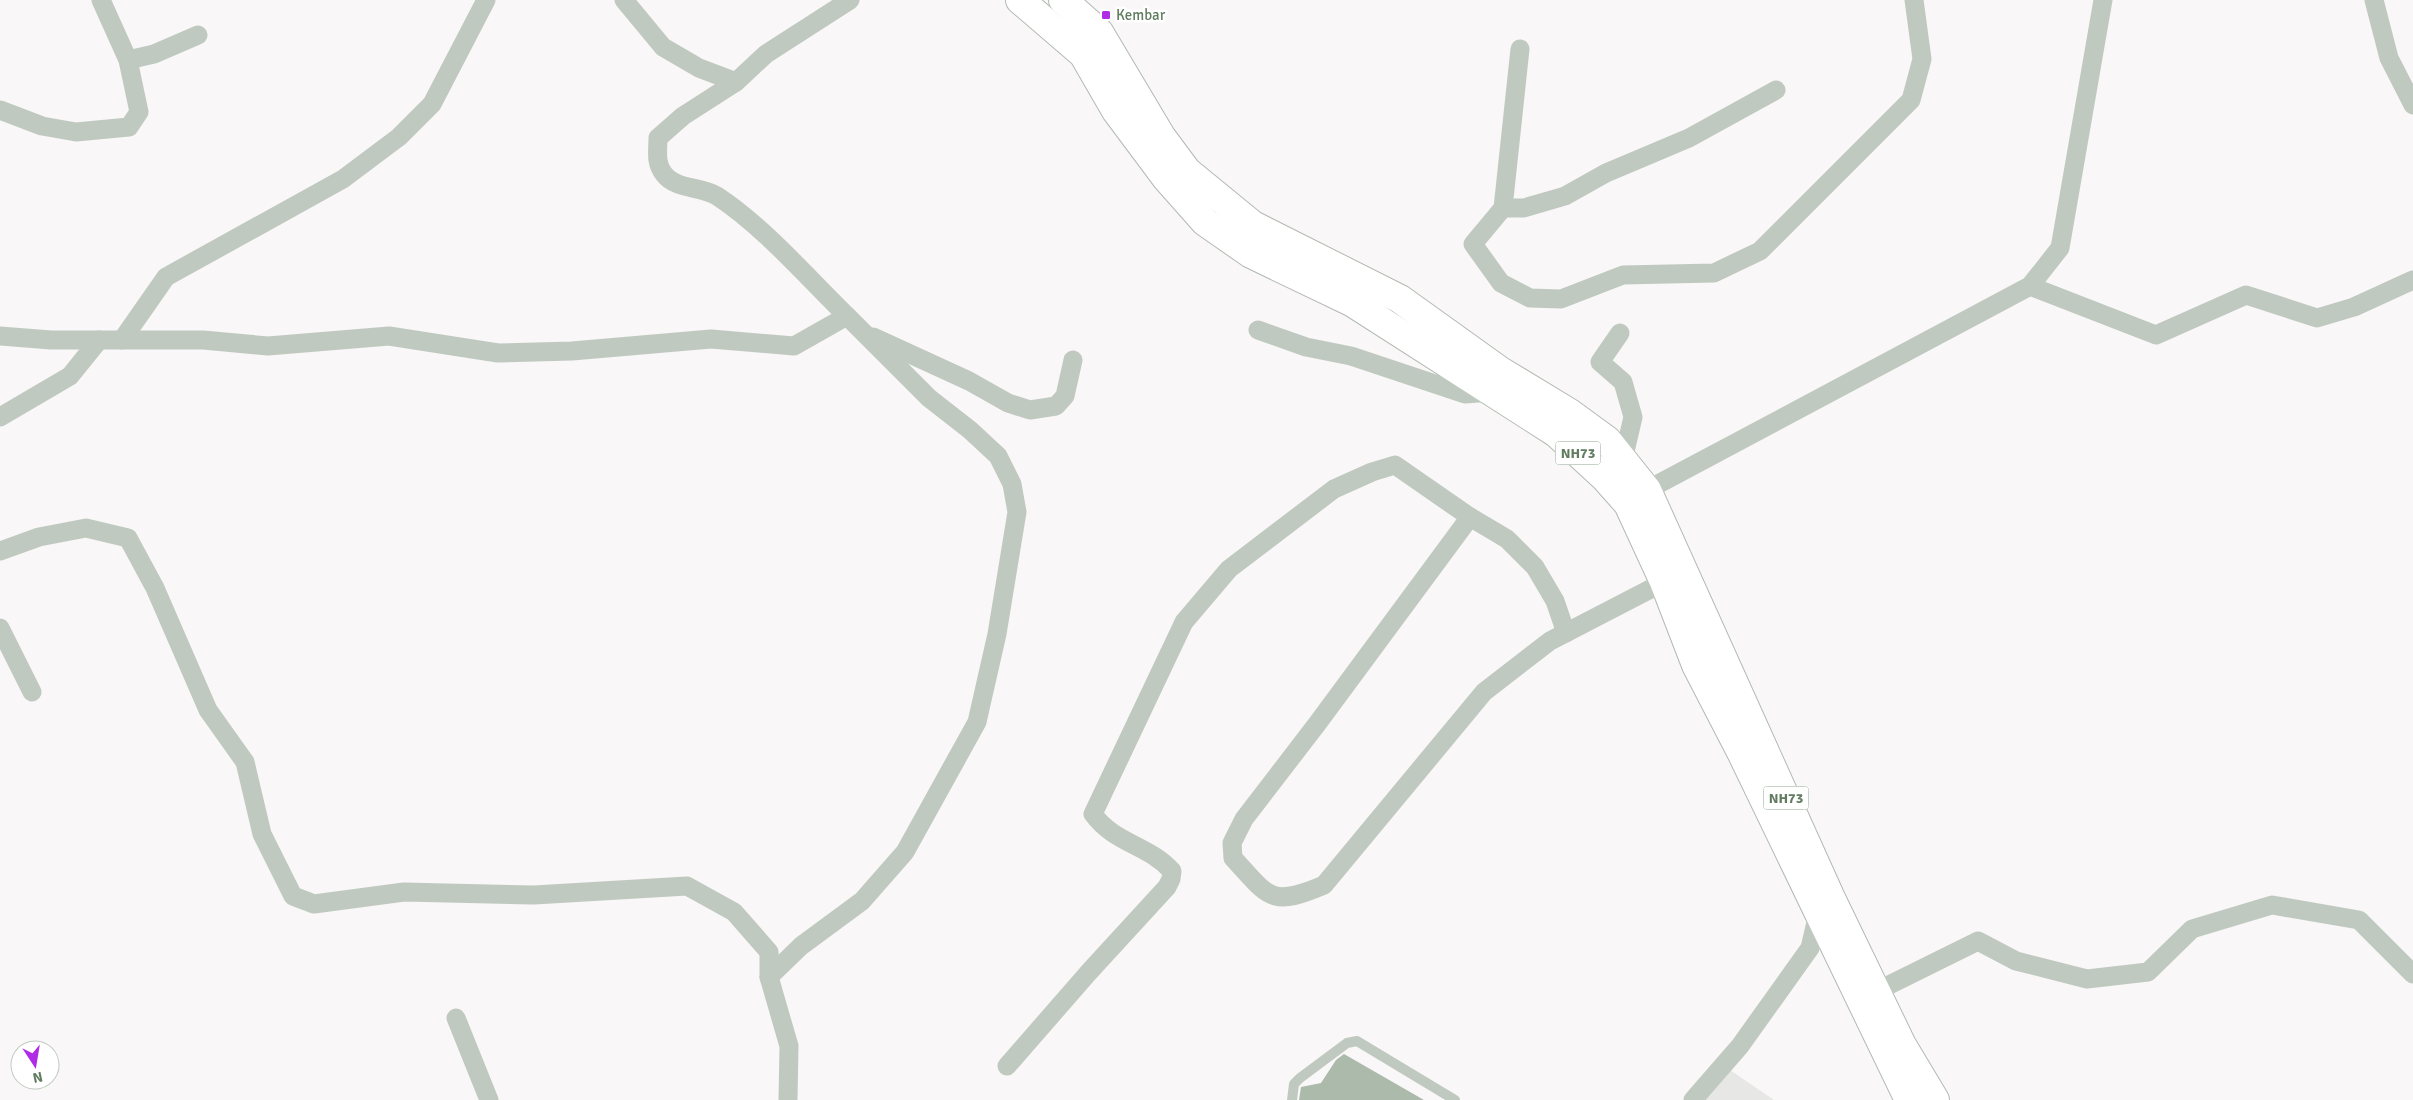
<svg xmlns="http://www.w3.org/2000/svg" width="2413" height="1100" viewBox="0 0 2413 1100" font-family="Signika,sans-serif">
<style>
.built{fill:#e7e8e6}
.building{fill:#acbaab}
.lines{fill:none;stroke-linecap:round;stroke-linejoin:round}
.highway-casing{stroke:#b2bab1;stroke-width:30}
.lane{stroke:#c0c9c0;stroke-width:10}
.street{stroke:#c0c9c0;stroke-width:19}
.highway{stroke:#fff;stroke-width:28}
.poi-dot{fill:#b02be5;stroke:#fff;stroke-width:2}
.labels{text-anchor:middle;stroke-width:5;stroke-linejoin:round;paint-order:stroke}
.shield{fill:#fff;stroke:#90a38f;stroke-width:1}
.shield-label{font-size:14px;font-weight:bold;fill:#617c5f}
.poi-label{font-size:15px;fill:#617c5f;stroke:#fff;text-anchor:start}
</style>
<rect width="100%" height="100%" fill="#f9f7f8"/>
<!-- built -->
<path class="built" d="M1730 1070 1774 1100H1704Z"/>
<!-- building -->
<path class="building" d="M1344 1054 1424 1100H1299L1301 1087 1321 1083 1336 1060Z"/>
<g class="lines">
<defs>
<g id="highway">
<path d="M1020 0 1083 54 1116 111 1166 178 1205 222 1251 254 1353 303 1556 433 1605 478 1628 504 1664 582 1696 665 1741 752 1909 1100"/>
<path d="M1063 0 1099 32 1161 136 1187 171 1253 225 1400 299 1499 370 1570 413 1607 440 1647 490 1830 896 1902 1045 1935 1100"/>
</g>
</defs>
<!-- highway casing -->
<use href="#highway" class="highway-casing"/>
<!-- lane -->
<path class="lane" d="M1292 1100 1294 1084 1300 1078 1347 1043 1357 1041 1455 1100"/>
<!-- street -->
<g class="street">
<path d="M624 0 663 47 699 68 736 82 766 54 850 0"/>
<path d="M2374 0 2389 58 2413 105"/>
<path d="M1520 49 1503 208 1473 244 1501 283 1530 298 1561 299 1623 275 1714 273 1760 251 1911 100 1922 59 1914 0"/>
<path d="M128 60 154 54 198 35"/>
<path d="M0 110 42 126 76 132 129 127 139 112 128 60 101 0"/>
<path d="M1503 208H1524L1565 196 1606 173 1689 138 1776 90"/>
<path d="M2030 286 2156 335 2246 295 2317 318 2354 307 2413 280"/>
<path d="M1258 330 1306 347 1351 356 1465 394 1492 392"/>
<path d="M1620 333 1600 362 1623 382 1633 417 1623 460"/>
<path d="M0 336 51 340H203L268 346 389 336 498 353 572 351 711 339 794 346 847 316C807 277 763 226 717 196 701 186 676 190 664 174 655 163 658 151 658 138L683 116 736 82"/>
<path d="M873 337 969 381 1008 403 1030 410 1056 406 1065 396 1073 360"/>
<path d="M122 340 166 277 343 179 399 137 432 104 486 0"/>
<path d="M0 417 70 376 99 340"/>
<path d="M1637 497 1647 490 2030 286 2060 248 2103 0"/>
<path d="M1470 517 1317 724 1244 819 1232 843 1233 858C1269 897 1270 908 1324 885L1484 692 1550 641 1664 582"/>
<path d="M0 551 39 537 86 528 128 538 155 588 208 710 245 762 262 834 293 896 314 904 404 892 534 895 687 886 734 912 769 952V977L789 1046 788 1100"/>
<path d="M0 628 32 692"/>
<path d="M769 977 801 946 862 901 905 852 977 722 997 634 1017 512 1012 484 998 456 970 430 929 398 847 316"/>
<path d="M1877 991 1978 941 2016 961 2087 979 2148 972 2192 929 2272 905 2359 920 2413 974"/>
<path d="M456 1018 489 1100"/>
<path d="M1007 1066 1089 972 1167 887 1171 879 1172 871C1147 844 1115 844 1093 814L1184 622 1229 569 1334 489 1372 472 1395 465 1470 517 1507 539 1535 567 1555 601 1566 633"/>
<path d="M1693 1100 1740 1046 1810 948 1818 914"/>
</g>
<!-- highway -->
<use href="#highway" class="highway"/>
</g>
<!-- markers -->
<rect class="poi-dot" x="1101" y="10" width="10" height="10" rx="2.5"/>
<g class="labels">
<!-- shield labels -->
<g class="shield">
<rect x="1555.5" y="441.5" width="45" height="23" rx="4"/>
<rect x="1763.5" y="786.5" width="45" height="23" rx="4"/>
</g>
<g class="shield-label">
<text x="1578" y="458">NH73</text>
<text x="1786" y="803">NH73</text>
</g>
<!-- poi labels -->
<g class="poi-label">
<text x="1116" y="20">Kembar</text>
</g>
</g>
<!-- north arrow -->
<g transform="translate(35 1065) rotate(168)"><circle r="24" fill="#ffffff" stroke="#c0cbbf"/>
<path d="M0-4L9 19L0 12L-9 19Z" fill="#b02be5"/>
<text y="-8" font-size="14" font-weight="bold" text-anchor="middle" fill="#617c5f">N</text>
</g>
</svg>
